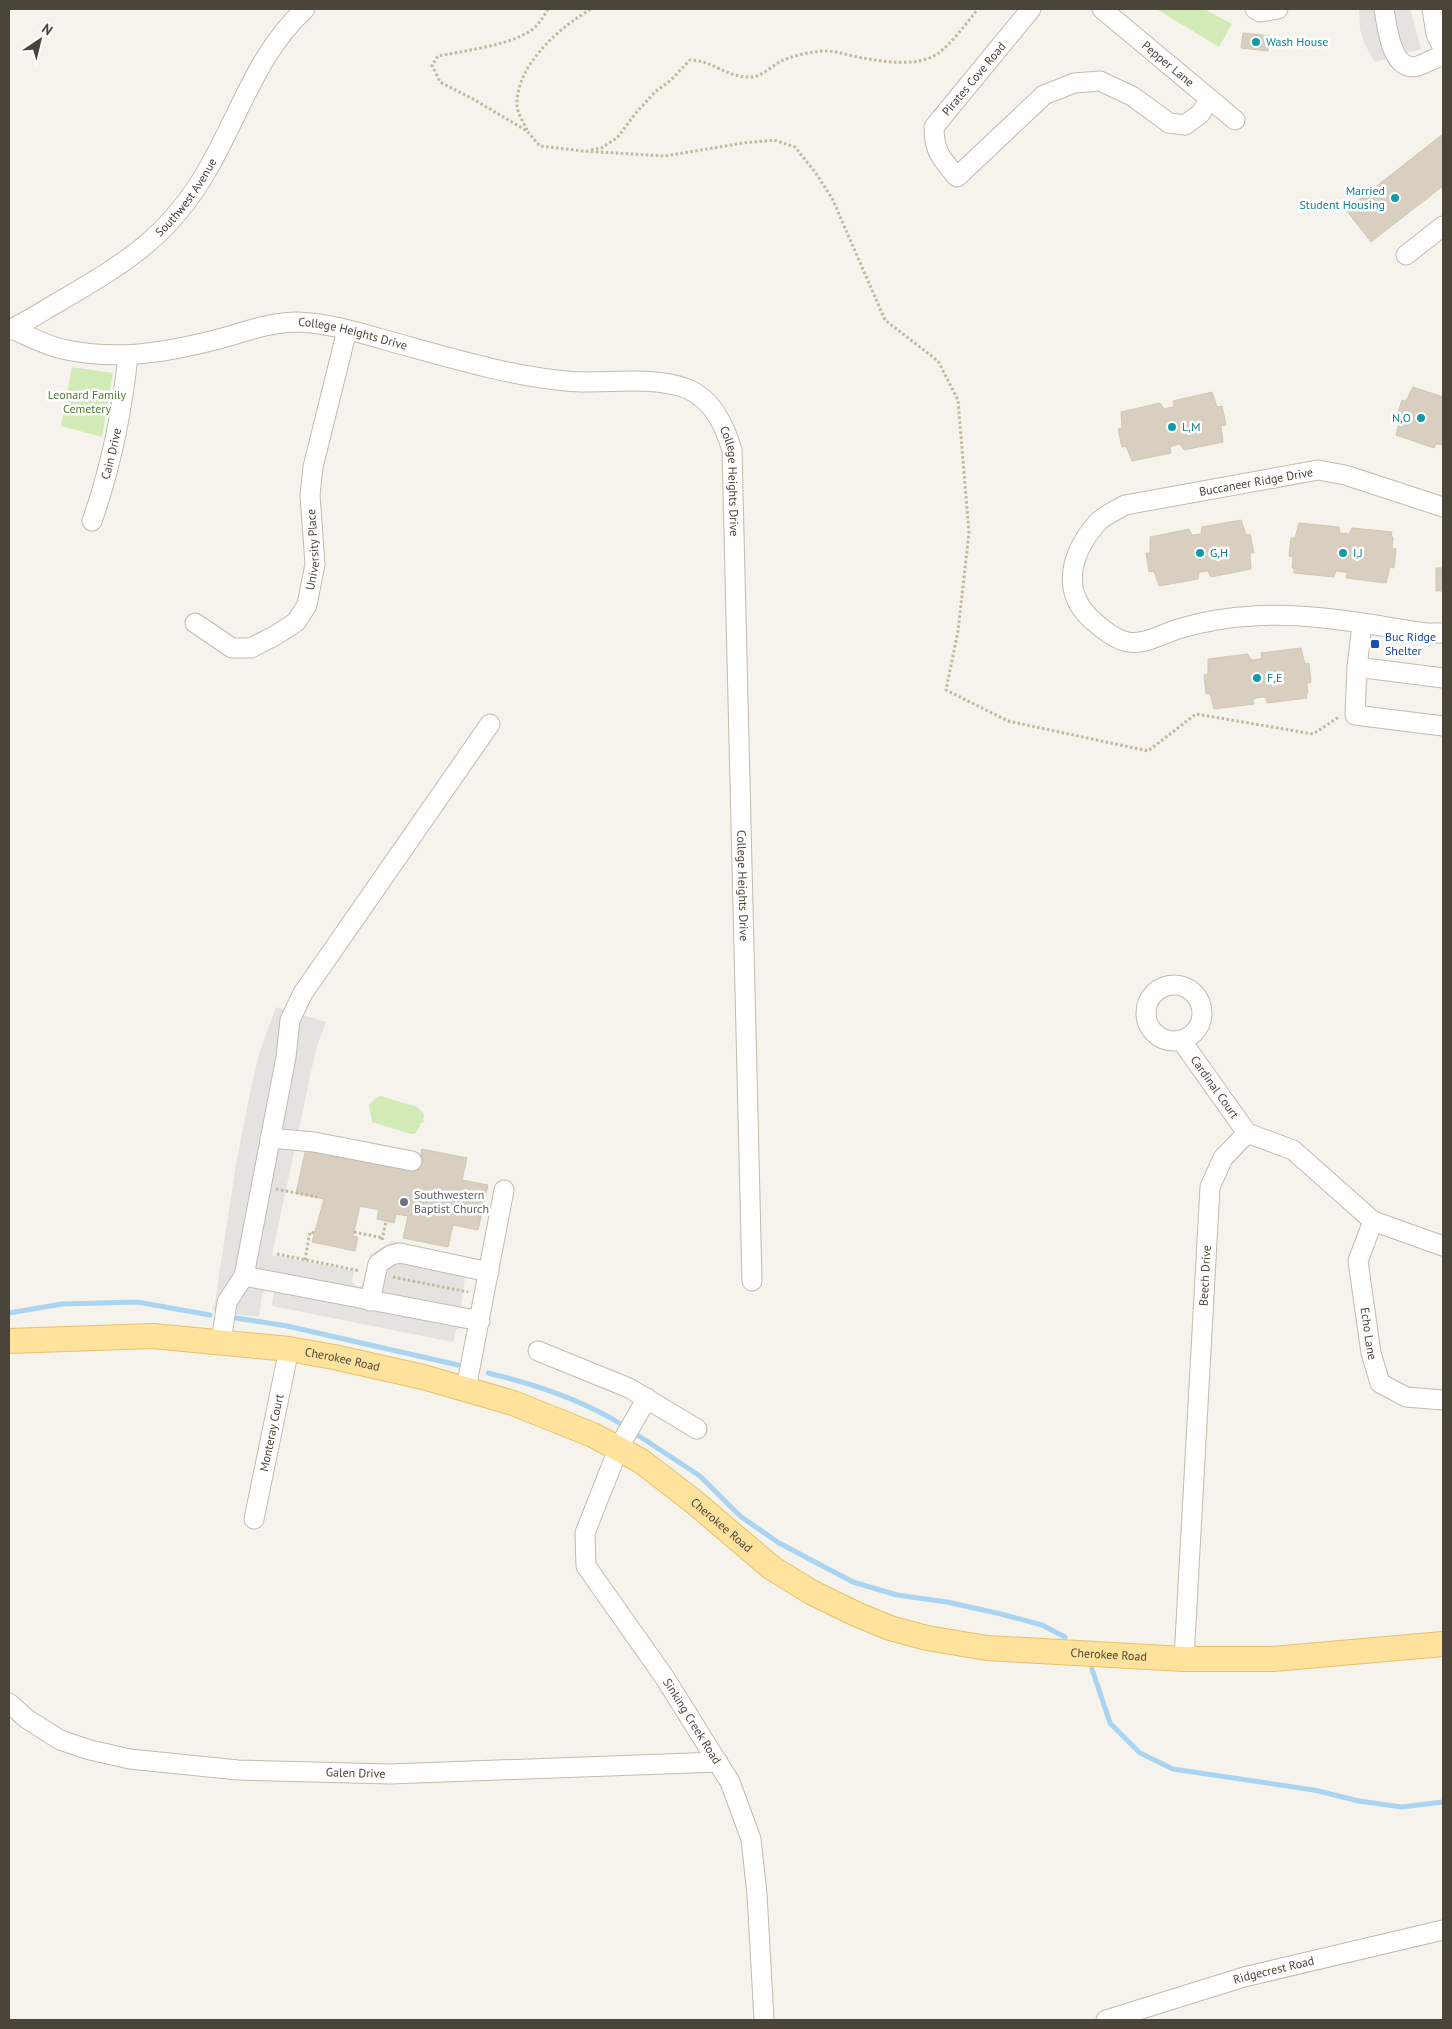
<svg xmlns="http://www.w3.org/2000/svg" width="1452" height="2029" viewBox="0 0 1452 2029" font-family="'PT Sans',sans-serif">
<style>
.green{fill:#d2eab5}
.parking{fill:#e5e3e0}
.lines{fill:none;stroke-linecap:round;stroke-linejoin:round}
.stream{stroke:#a9d4f2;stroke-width:5}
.building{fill:#d8cfc1;stroke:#d3c7b4}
.minor-casing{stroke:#c2bbae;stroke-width:21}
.major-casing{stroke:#e6c16a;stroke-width:26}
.path{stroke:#c4b79f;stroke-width:3;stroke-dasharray:2.5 2.5;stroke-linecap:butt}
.minor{stroke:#fff;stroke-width:19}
.major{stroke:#ffe39c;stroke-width:24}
.culture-dot{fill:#0f9aa8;stroke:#fff;stroke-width:2}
.transit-dot{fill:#1a4fb4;stroke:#fff;stroke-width:2}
.worship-dot{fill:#6b7280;stroke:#fff;stroke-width:2}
.labels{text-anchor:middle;stroke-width:5;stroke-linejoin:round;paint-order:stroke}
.culture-label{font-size:12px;fill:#0d838f;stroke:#fff;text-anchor:start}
.street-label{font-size:12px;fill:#4b4439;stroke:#fff}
.park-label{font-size:12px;fill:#4a7f2a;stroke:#fff}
.transit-label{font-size:12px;fill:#164399;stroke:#fff;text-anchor:start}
.worship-label{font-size:12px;fill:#5b616d;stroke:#fff;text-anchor:start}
</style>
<rect width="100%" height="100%" fill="#f6f3ec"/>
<!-- green -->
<g class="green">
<path d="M1159 9H1204L1232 24 1219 47 1158 10Z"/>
<path d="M72 367 113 373 102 437 61 426Z"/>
<path d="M381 1096 417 1107 424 1114 423 1120 425 1122 421 1123 416 1133 411 1134 372 1122 369 1105 377 1097Z"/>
</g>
<!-- parking -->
<g class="parking">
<path d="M1359 9H1410L1421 49 1375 62 1364 43 1360 29Z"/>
<path d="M276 1007 326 1022 316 1049 272 1255 354 1271 352 1281 356 1286 360 1287 365 1282 370 1255 392 1241 479 1259 475 1279 467 1276 465 1278 461 1305 466 1309 470 1307 466 1329 460 1328 456 1330 453 1342 272 1306 274 1292 273 1290 267 1288 262 1295 259 1317 212 1311 215 1302 236 1164 250 1093 259 1054Z"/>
</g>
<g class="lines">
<!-- stream -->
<g class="stream">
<path d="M9 1313 62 1304 137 1302 210 1315"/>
<path d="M236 1318 287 1326 458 1365"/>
<path d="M488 1373C537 1385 583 1400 626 1427"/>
<path d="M633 1432 700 1476 740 1516 779 1543 853 1582 897 1595 947 1602 1001 1614 1042 1625 1065 1637"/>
<path d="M1092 1669 1110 1723 1140 1753 1173 1769 1314 1790 1359 1801 1402 1807 1443 1802"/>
</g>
</g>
<!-- building -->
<g class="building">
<path d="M1243 33 1270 36 1268 51 1241 48Z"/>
<path d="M1443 134V186L1371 242 1346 210Z"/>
<path d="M1413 387 1443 397V445L1436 444 1434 448 1396 435 1400 419 1396 418 1402 400 1406 401Z"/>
<path d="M1212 392 1217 407 1222 406 1226 425 1221 426 1223 442 1184 450 1180 444 1172 446 1170 448 1171 453 1132 461 1126 446 1122 447 1118 429 1122 428 1121 412 1160 403 1164 409 1172 407 1174 405 1173 401Z"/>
<path d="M1241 520 1246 535 1250 534 1254 553H1250L1251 569 1211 577 1208 571 1199 572 1198 579 1159 586 1154 571 1149 572 1146 553H1150V537L1189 529 1192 535 1201 534 1202 527Z"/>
<path d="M1299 523 1339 527 1340 533 1349 534 1352 528 1392 532 1391 537H1393L1392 548 1396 549 1394 568 1390 567 1386 583 1346 578 1347 574 1345 572 1336 571 1334 577 1294 573V568H1292L1293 557 1289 556 1291 538H1295Z"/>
<rect x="1436" y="568" width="7" height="23"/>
<path d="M1301 648 1305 664 1309 663 1311 682 1307 683 1308 693 1306 694 1307 698 1267 703 1266 698 1264 697 1255 698 1253 700 1254 704 1214 709 1210 693 1206 694 1204 675 1208 674V659L1248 654 1251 660 1260 659 1262 657 1261 653Z"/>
<path d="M306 1148 417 1172 422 1149 467 1158 462 1180 488 1185 478 1230 453 1225 448 1247 403 1238 408 1216 396 1214 394 1223 377 1219 379 1210 360 1206 353 1236 358 1237 355 1251 312 1242 324 1199 296 1193Z"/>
</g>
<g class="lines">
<defs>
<g id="minor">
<path d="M1031 9 934 127C934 152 941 158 957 177L1044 95 1074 83 1100 81 1132 96 1169 123 1185 125 1200 114 1210 99"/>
<path id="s1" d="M1102 9 1235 120"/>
<path d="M1255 9 1260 12 1278 9"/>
<path d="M1384 9C1387 26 1391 73 1418 66 1426 63 1435 58 1443 55"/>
<path d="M1432 9 1436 34 1443 48"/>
<path d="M1406 255 1443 226"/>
<path id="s2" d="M12 329C28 336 45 345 62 349 116 361 163 353 215 340 242 333 269 322 298 322 327 323 357 332 385 340 444 356 504 375 566 381 603 385 650 375 685 388 712 398 724 424 732 450L752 1281"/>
<path id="s3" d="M9 330C27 322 44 310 62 300 127 262 171 235 209 167 240 113 258 52 305 9"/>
<path d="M1443 507 1345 475 1318 470 1125 505C1117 510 1103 516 1097 523 1071 553 1060 591 1092 620 1101 628 1116 640 1128 642 1145 645 1162 634 1178 629 1202 622 1228 617 1253 616 1311 612 1370 625 1427 633H1443"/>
<path id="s4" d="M92 521C111 467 122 413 128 356"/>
<path id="s5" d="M195 623 232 648H251L276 635 296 622 307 605 315 564 310 495 313 467 347 330"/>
<path d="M1362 624 1357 667 1355 715 1443 726"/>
<path d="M1357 667 1443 678"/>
<circle cx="1174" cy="1013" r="28"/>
<path id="s6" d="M1181 1040 1247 1133"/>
<path d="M1247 1133 1293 1150 1373 1221 1443 1246"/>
<path d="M270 1138 314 1142 412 1161"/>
<path id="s7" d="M1373 1221 1358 1261 1371 1353 1380 1383 1406 1397 1443 1400"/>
<path d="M244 1276 480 1321"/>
<path d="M370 1301 378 1264 391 1255 400 1253 489 1272"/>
<path d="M221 1342 227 1302 244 1276 286 1057 290 1020 303 993 490 724"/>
<path d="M538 1351 629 1388 697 1429"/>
<path d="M466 1389 504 1190"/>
<path id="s8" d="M647 1398 619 1447 585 1533 586 1566 665 1678 730 1782 751 1839 757 1894 764 2020"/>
<path id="s9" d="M254 1519 289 1349"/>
<path id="s10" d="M1184 1659 1210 1187 1223 1158 1247 1133"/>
<path id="s11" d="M9 1703 27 1719 60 1740 90 1750 130 1759 238 1770 390 1774 718 1762"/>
<path id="s12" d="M1106 2020 1244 1977 1443 1930"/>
</g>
<g id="major">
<path id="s13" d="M9 1341 153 1336 289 1349 334 1357 423 1377 513 1403 593 1435 641 1461 693 1501 772 1568 811 1592 856 1614 890 1628 927 1638 987 1648 1184 1659H1273L1443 1644"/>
</g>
</defs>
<!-- minor casing -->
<use href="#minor" class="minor-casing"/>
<!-- major casing -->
<use href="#major" class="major-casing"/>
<!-- path -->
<g class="path">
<path d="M548 9C542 19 536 29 525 34 502 46 464 51 438 56L432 65 440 82 473 99 527 131 540 146 583 151 665 156 743 143 774 140 795 147 815 172 832 198 885 320 938 361 958 400 969 533 958 631 946 690 1008 721 1148 751 1196 714 1313 734 1339 717"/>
<path d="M527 130C524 123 517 113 517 105 516 65 560 27 591 9"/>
<path d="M591 150 601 148 617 138 635 114 655 92 671 80 690 60C711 60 727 77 748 77 761 78 770 67 781 61 792 56 809 52 822 51 836 50 849 56 863 58 885 62 918 67 937 54 950 46 968 21 978 9"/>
<path d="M276 1189 317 1197"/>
<path d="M354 1232 383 1238"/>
<path d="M382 1240 386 1221"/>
<path d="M277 1254 360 1271"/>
<path d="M305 1260 310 1232 314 1233"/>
<path d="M393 1277 468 1292"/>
</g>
<!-- minor -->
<use href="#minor" class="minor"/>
<!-- major -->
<use href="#major" class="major"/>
</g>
<!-- markers -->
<g class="culture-dot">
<circle cx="1256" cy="42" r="5"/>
<circle cx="1395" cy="198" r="5"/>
<circle cx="1421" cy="418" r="5"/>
<circle cx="1172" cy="427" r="5"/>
<circle cx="1200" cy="553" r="5"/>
<circle cx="1343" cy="553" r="5"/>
<circle cx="1257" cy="678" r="5"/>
</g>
<rect class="transit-dot" x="1370" y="639" width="10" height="10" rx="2.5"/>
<circle class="worship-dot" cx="404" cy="1202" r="5"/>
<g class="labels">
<!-- culture labels -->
<g class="culture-label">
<text x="1266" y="46">Wash House</text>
<text x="1385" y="195" text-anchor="end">Married<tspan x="1385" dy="14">Student Housing</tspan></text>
<text x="1411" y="422" text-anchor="end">N,O</text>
<text x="1182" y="431">L,M</text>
<text x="1210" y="557">G,H</text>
<text x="1353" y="557">I,J</text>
<text x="1267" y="682">F,E</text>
</g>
<!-- street labels -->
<g class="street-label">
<text dy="4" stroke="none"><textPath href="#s1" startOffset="86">Pepper Lane</textPath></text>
<text transform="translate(974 79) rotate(-50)" y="4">Pirates Cove Road</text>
<text dy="4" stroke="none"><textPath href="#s3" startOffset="224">Southwest Avenue</textPath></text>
<text dy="4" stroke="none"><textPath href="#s2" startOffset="350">College Heights Drive</textPath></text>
<text dy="4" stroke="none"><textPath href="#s4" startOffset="70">Cain Drive</textPath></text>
<text dy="4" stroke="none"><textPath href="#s2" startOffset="800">College Heights Drive</textPath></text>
<text transform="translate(1256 482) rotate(-10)" y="4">Buccaneer Ridge Drive</text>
<text dy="4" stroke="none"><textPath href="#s5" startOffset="192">University Place</textPath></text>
<text dy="4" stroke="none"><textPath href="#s2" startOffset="1205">College Heights Drive</textPath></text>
<text dy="4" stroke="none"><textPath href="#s6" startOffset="58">Cardinal Court</textPath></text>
<text dy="4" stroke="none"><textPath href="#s10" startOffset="384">Beech Drive</textPath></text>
<text dy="4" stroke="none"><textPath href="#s7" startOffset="116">Echo Lane</textPath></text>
<text dy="4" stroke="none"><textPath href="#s13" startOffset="335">Cherokee Road</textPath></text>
<text dy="4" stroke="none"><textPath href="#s9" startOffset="88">Monteray Court</textPath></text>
<text dy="4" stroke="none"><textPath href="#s13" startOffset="755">Cherokee Road</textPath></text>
<text dy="4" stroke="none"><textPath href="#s13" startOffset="1175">Cherokee Road</textPath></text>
<text dy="4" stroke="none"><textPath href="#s8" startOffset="370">Sinking Creek Road</textPath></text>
<text dy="4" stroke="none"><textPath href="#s11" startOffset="362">Galen Drive</textPath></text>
<text dy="4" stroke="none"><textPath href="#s12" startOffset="175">Ridgecrest Road</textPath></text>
</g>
<!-- park labels -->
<g class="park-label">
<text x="87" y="399">Leonard Family<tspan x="87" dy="14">Cemetery</tspan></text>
</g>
<!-- transit labels -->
<g class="transit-label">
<text x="1385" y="641">Buc Ridge<tspan x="1385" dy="14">Shelter</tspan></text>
</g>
<!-- worship labels -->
<g class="worship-label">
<text x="414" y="1199">Southwestern<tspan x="414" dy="14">Baptist Church</tspan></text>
</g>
</g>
<!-- border -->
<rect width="1452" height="2029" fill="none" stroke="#4b4439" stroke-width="20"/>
<!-- north arrow -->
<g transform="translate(40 40) rotate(35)" stroke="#ffffff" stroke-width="4" paint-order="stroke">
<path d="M0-4L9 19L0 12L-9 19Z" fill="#4b4439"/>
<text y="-8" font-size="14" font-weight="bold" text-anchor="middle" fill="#4b4439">N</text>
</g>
</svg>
